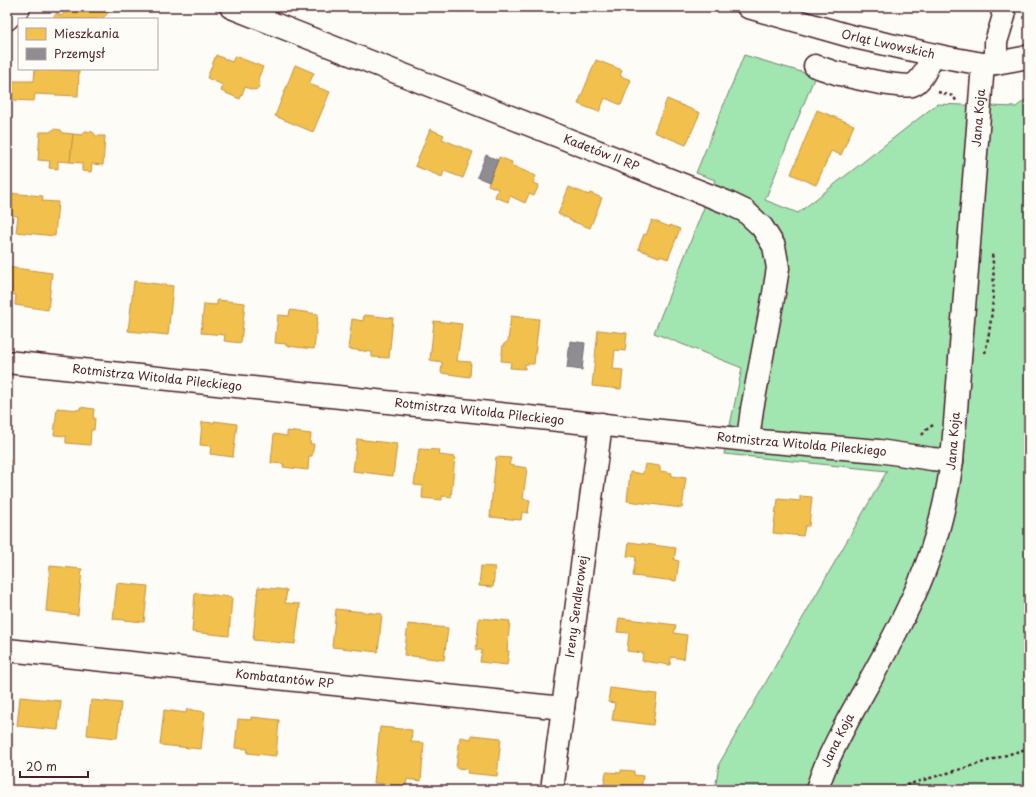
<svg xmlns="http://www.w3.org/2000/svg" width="1036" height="797" viewBox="0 0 1036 797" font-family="'Playpen Sans',sans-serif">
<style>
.green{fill:#a1e5b0;stroke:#76826e}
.homes{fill:#f2c14e;stroke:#c09044}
.industry{fill:#8d8d92;stroke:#796c73}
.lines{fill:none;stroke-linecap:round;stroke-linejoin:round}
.minor-casing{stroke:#4a1f2b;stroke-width:25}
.path{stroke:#4a1f2b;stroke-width:2.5;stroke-dasharray:3 3;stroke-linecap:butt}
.minor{stroke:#fdfcf7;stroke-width:22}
.labels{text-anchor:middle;stroke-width:4;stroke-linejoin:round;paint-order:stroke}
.street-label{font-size:12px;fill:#4a1f2b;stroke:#fdfcf7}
</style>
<rect width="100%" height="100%" fill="#fdfcf7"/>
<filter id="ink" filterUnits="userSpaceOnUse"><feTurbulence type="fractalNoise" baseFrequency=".025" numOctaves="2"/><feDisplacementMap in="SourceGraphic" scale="8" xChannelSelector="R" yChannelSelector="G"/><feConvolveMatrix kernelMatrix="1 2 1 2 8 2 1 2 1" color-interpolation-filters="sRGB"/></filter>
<g filter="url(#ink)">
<!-- green -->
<path class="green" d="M744 55 815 76 765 200 798 213 937 104 1016 107 1029 97V790H715L719 764 887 471 724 454 742 368 654 333 715 180 696 173Z"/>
<!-- homes -->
<g class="homes">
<path d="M70 7H114L102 19H52L57 13 61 16Z"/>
<path d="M216 55 232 62 235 56 263 67 258 79 260 83 258 89 253 90 245 87 240 99 221 91 223 85 207 78Z"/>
<path d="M596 60 622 70 620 76 631 80 621 105 605 98 599 112 578 104Z"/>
<path d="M295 65 314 73 309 84 330 92 313 132 275 116Z"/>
<path d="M35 69 79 71 78 96 35 94 34 101 13 100V81H34Z"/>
<path d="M667 99 700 113 686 145 654 132Z"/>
<path d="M817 110 854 125 841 155 831 151 816 185 791 174Z"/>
<path d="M54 129 61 130 63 133 73 134 70 162 58 161V169L49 168 50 161 38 160 40 132H50Z"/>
<path d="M430 129 444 135 442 139 473 152 463 178 444 171 442 177 415 166Z"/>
<path d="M85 131 93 132 96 136H105L103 165 92 164 91 172 82 171V163L70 162 73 134 82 135Z"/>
<path d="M499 157 512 162 511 165 536 176 533 183 539 185 534 196 529 194 525 203 510 196 508 202 495 197 498 189 488 185Z"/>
<path d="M569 187 589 195 590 193 602 198 590 228 569 220 570 219 558 214Z"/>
<path d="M7 193 43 196 42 201 58 202 55 236 16 232 18 216 7 215Z"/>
<path d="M652 220 670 227V225L680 229 668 259 660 256 659 257 638 249 644 234 646 235Z"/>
<path d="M7 267 52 273 48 310 15 305 16 295 11 294 12 285 7 284Z"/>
<path d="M134 281 173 286 168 335 128 331Z"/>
<path d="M217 300 245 303 241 343 224 341 225 335 201 333 204 304 217 305Z"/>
<path d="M290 310 318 314 314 349 286 346V344L275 343 278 315 289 316Z"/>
<path d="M364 315 393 318 389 358 372 357V352L348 349 352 319 363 321Z"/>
<path d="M511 316 539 319 534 364H525V369L510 368 511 362 501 361 503 345 508 341Z"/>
<path d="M434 321 462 324 457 361 471 362 470 377 441 373 442 362 430 360Z"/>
<path d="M598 330 627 333 625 351 615 350 613 369 623 370 621 389 592 386Z"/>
<path d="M80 407 94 409 93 418H95L94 430H91L90 445 66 443V436L54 435 57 408 80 410Z"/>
<path d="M214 421 237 424 233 457 210 454 211 446 200 445 202 422 214 423Z"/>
<path d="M287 431 311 434 310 444H314L312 456H309L308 470 283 467 284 464 271 463 274 434 287 436Z"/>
<path d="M357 439 397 444 393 476 353 471Z"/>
<path d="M419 449 440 450 439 455 455 457 451 497 442 496V500L422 498 423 486 414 485Z"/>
<path d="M496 457 511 458 509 465 527 468 523 499 530 500 528 513 522 512 521 520 490 517Z"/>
<path d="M7 459 10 460 9 474H7Z"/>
<path d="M645 464 660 466V471L672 473 671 476 686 478 682 508 627 501 630 472 643 474Z"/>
<path d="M800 496 812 497 809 526H805L803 536 773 533 776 508H777L778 499 800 501Z"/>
<path d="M629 542 676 548 674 560 679 561 676 581 633 576 636 557 627 556Z"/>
<path d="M50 566 82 569 78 615 46 611Z"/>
<path d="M481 566 495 567 493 587 479 586Z"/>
<path d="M117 583 148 586 144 622 113 619Z"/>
<path d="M258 587 287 590 285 603 300 604 295 644 253 640Z"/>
<path d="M195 593 232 597 229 636 192 632Z"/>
<path d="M336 609 382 614 378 652 332 647Z"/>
<path d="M479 618 510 621 507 651H509L507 665 480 662 482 650H476Z"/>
<path d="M619 618 676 625 674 633 687 635 684 659 671 657 670 665 642 661 643 653 627 651 629 633 617 632Z"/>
<path d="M408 624 448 628 444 660 404 655Z"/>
<path d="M610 688 657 694 653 725 612 720 615 703 608 702Z"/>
<path d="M20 697 61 701 58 730 17 726Z"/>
<path d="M91 700 121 703 117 738 87 735Z"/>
<path d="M187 709 205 712 201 749 160 745 164 710 186 713Z"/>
<path d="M251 717 279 720 276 756 247 753 248 749 235 748 238 719 251 720Z"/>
<path d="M380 727 412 730 411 742 424 743 421 781 407 779 406 786 374 783Z"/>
<path d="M471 735 501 738 497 776 467 773 468 769 456 768 460 737 471 739Z"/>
<path d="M621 770 634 771V775L643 776 641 790H603L606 772 621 773Z"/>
</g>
<!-- industry -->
<g class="industry">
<path d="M486 155 498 160 489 182 477 177Z"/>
<path d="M570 341 585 343 582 370 567 368Z"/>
</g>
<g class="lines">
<defs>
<g id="minor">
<path id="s1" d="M231 7 726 202 745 211 762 227 774 246 778 268 774 293 752 409 748 440"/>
<path id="s2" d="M748 7 850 36 944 57 983 64 996 63 1023 58 1029 56"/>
<path d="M7 19 19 7"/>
<path d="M996 63V42L1004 16 1001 7"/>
<path d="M815 66C822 68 829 71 836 73 848 76 903 89 912 85 922 82 929 64 932 55"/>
<path id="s3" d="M7 362 748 440 879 451 932 459 952 461"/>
<path id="s4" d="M7 650 563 708"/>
<path id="s5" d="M552 790 601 424"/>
<path id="s6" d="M817 790C824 765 837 741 849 718 869 682 890 646 908 608 931 562 945 513 952 461L983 64"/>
</g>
</defs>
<!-- minor casing -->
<use href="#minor" class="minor-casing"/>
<!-- path -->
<g class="path">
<path d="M938 92 953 96 957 102"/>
<path d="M985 353C992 322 996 285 992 253"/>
<path d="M922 435 926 430 933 425"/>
<path d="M889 790 965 768 1029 748"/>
</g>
<!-- minor -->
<use href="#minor" class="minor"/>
</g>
</g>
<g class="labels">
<!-- street labels -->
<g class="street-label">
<text dy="4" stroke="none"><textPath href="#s2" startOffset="145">Orląt Lwowskich</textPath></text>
<text dy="4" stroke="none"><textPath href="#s6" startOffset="702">Jana Koja</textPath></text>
<text dy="4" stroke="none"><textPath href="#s1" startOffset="398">Kadetów II RP</textPath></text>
<text dy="4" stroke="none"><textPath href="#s3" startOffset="151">Rotmistrza Witolda Pileckiego</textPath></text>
<text dy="4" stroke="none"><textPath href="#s3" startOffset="475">Rotmistrza Witolda Pileckiego</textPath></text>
<text dy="4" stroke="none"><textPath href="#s6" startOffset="378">Jana Koja</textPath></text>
<text dy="4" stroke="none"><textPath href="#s3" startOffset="799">Rotmistrza Witolda Pileckiego</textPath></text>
<text dy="4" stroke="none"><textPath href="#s5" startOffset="185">Ireny Sendlerowej</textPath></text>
<text dy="4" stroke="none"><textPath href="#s4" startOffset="279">Kombatantów RP</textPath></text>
<text dy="4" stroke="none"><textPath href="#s6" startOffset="54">Jana Koja</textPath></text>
</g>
</g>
<!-- margin -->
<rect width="1036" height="797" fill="none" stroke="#fdfcf7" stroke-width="24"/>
<rect x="12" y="12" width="1012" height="773" fill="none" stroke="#4a1f2b" stroke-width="1.5" filter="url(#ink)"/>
<!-- legend -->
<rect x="18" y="18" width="140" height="52" fill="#fdfcf7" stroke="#b5a4a5"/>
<rect x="26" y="28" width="20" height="12" fill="#f2c14e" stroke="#b5a4a5"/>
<text x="54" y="38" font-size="12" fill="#4a1f2b">Mieszkania</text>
<rect x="26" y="48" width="20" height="12" fill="#8d8d92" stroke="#b5a4a5"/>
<text x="54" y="58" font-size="12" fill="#4a1f2b">Przemysł</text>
<!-- scale -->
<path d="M20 771v6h68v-6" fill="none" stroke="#4a1f2b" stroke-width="2"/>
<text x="26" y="771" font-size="12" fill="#4a1f2b" stroke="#fdfcf7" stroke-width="3" paint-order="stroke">20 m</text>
</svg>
